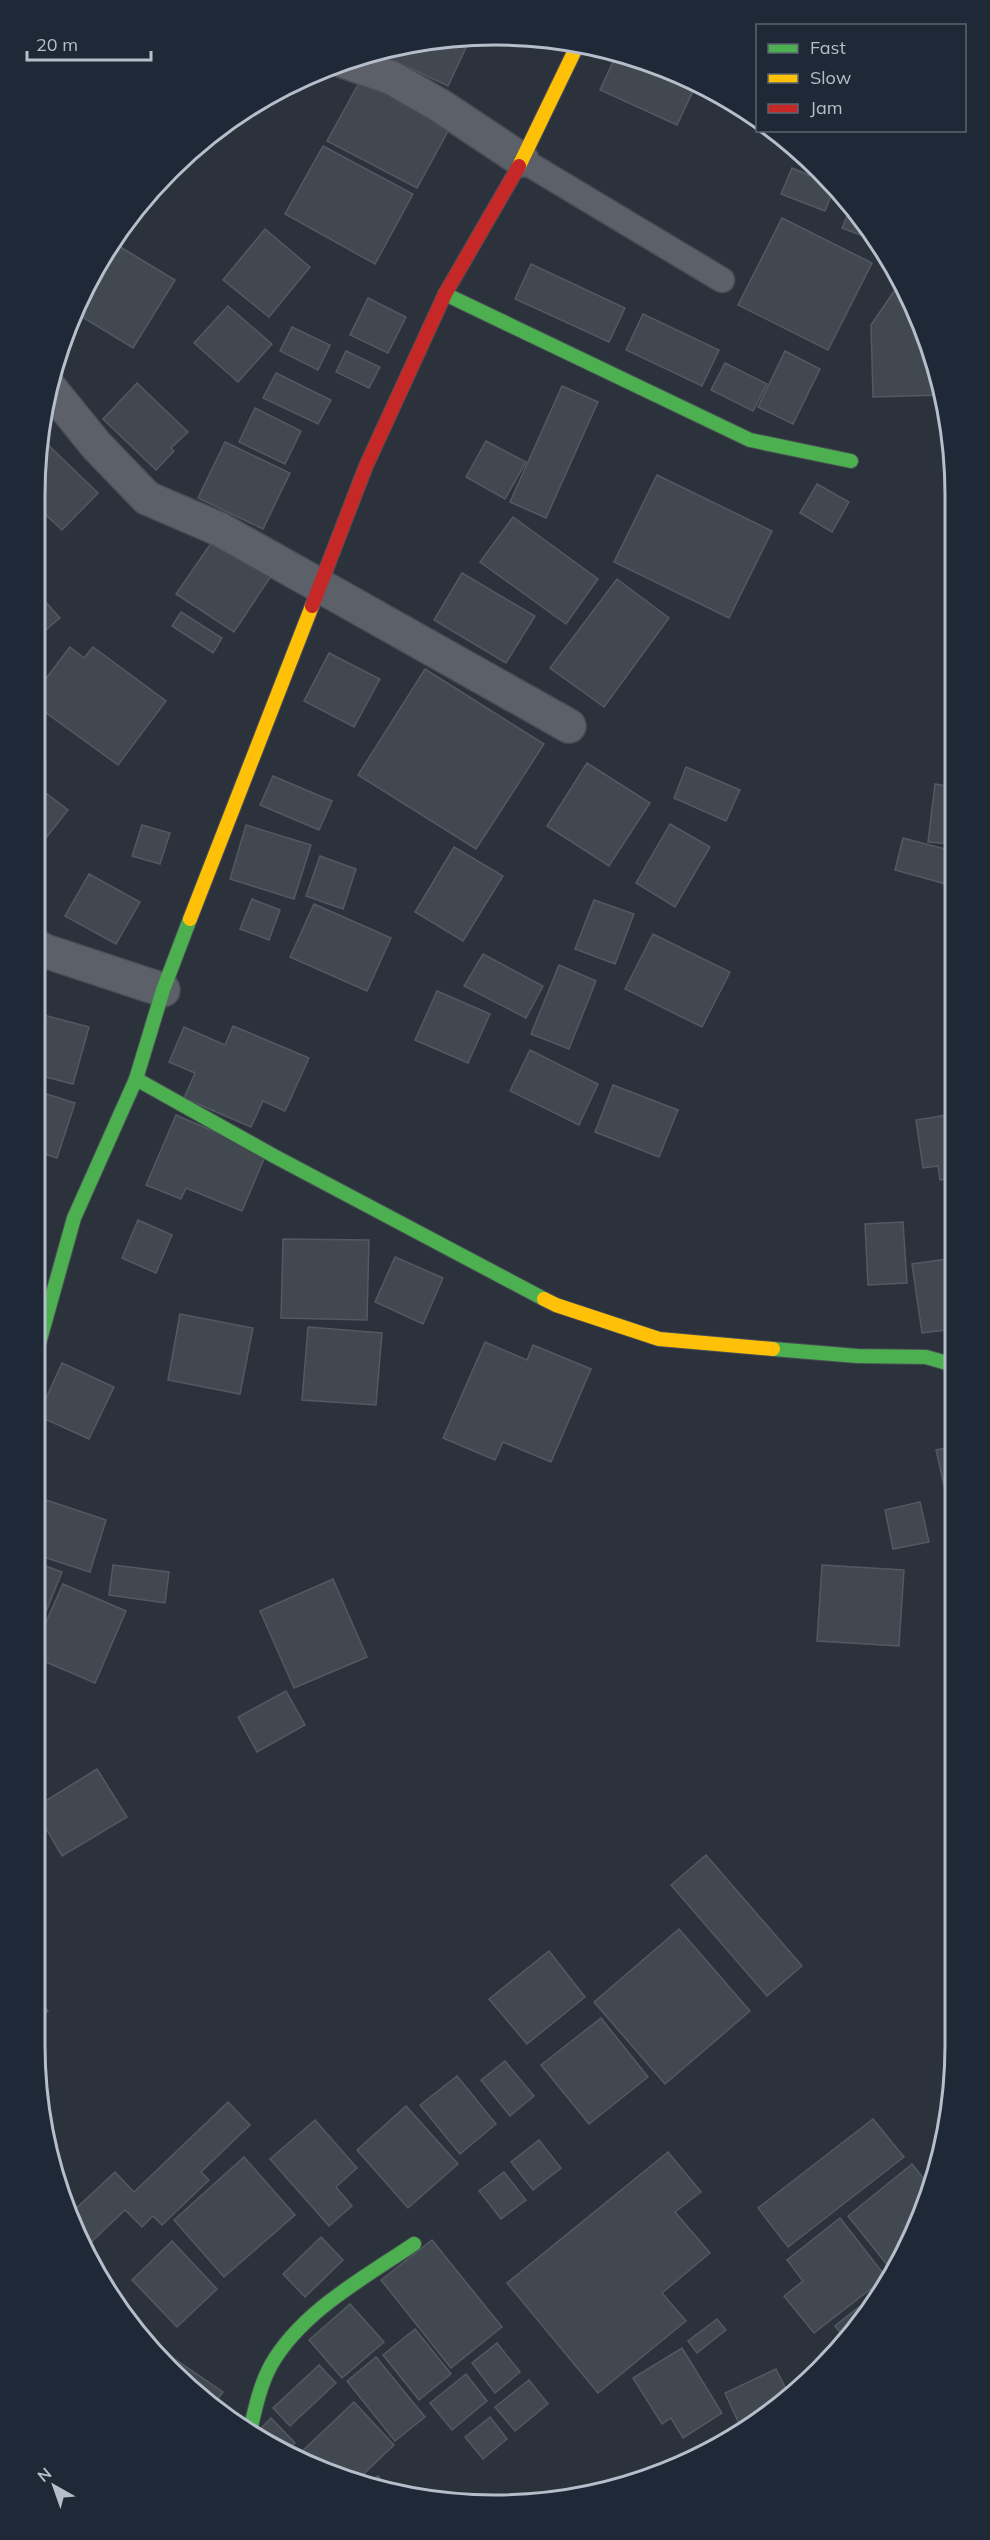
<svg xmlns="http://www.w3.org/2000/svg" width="990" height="2540" viewBox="0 0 990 2540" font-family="Mulish,sans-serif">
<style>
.building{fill:#42484f;stroke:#535962;stroke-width:1.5}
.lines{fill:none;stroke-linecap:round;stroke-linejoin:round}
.lane-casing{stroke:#494e55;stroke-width:27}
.street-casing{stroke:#494e55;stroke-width:36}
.fast-casing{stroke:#494e55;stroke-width:16}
.slow-casing{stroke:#494e55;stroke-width:16}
.jam-casing{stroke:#494e55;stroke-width:16}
.lane{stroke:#5c6068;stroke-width:24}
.street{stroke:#5c6068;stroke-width:33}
.fast{stroke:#4caf50;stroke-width:14}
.slow{stroke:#ffc107;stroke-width:14}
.jam{stroke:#c62828;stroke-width:14}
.rim{fill:none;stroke:#b6becb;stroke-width:3}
</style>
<rect width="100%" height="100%" fill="#2b323b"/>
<!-- building -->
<g class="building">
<path d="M471 37 448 86 376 52 435 38Z"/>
<path d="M617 53 694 89 677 125 600 90Z"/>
<path d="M364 74 453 122 417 188 327 141Z"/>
<path d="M323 146 413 194 375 264 285 214Z"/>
<path d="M792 168 835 186 825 211 781 194Z"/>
<path d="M851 207 871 239 842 228Z"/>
<path d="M782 218 872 263 828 350 738 305Z"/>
<path d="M265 229 310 267 269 317 223 280Z"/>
<path d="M112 242 175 280 133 348 74 312 82 291Z"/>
<path d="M531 264 625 308 609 342 515 299Z"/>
<path d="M899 284 920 318 941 395 873 397 871 325Z"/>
<path d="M368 298 406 317 388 353 350 335Z"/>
<path d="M228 306 272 344 238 382 194 343Z"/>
<path d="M643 314 719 350 702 386 626 350Z"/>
<path d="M292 327 330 345 318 370 280 351Z"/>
<path d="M346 351 380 367 369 388 336 372Z"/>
<path d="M785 351 820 369 793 424 758 407Z"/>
<path d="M725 363 767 384 753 411 711 390Z"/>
<path d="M276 373 331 400 318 424 263 398Z"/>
<path d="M137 383 188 432 171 448 174 451 156 470 103 419Z"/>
<path d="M562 386 598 402 546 518 510 502Z"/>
<path d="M255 408 301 431 285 464 239 442Z"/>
<path d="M42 439 98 493 62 530 34 504Z"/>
<path d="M486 441 526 462 505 499 466 477Z"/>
<path d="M225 442 290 473 263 529 198 498Z"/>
<path d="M657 475 772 531 729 618 614 562Z"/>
<path d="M817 484 849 502 832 532 800 513Z"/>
<path d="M513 517 598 579 566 624 480 562Z"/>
<path d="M216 536 273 573 234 632 176 594Z"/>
<path d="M462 573 535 616 506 663 434 620Z"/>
<path d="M617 579 669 618 604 707 550 668Z"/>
<path d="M34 589 60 618 34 640Z"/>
<path d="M181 612 222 638 213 653 172 626Z"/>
<path d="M70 647 84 658 93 647 166 701 118 765 34 704V694Z"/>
<path d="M329 653 380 679 354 727 304 701Z"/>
<path d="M425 669 544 744 476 849 358 775Z"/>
<path d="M587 763 650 803 609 866 547 826Z"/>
<path d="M686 767 740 790 726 821 674 798Z"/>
<path d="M273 776 332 801 319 830 260 805Z"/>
<path d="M34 784 68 810 34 853Z"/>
<path d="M935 784 952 787 953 844 928 842Z"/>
<path d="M670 824 710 847 675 907 636 883Z"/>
<path d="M142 825 170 833 160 864 132 856Z"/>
<path d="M246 825 311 845 294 899 230 879Z"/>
<path d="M903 838 953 851V886L895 870Z"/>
<path d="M454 847 503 876 463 941 415 912Z"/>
<path d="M320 856 356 869 343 909 306 896Z"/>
<path d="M89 874 140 902 116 944 65 916Z"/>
<path d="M252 899 280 910 269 940 240 929Z"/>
<path d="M594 900 634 914 615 964 575 949Z"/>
<path d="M314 904 391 938 367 991 290 957Z"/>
<path d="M653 934 730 972 702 1027 625 989Z"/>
<path d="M483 954 543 986 526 1018 464 986Z"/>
<path d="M559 965 596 981 569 1049 531 1034Z"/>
<path d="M437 991 490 1014 468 1063 415 1040Z"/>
<path d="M36 1013 89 1027 73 1084 34 1074Z"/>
<path d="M233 1026 309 1058 285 1111 263 1101 251 1127 184 1098 195 1073 169 1062 184 1027 225 1045Z"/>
<path d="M530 1050 598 1084 579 1125 510 1091Z"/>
<path d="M613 1085 678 1110 659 1157 595 1132Z"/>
<path d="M34 1090 75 1103 57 1158 34 1151Z"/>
<path d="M953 1114V1178L940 1180 938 1166 923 1168 916 1120Z"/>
<path d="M176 1115 266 1154 242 1211 186 1188 181 1199 146 1185Z"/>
<path d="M138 1220 172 1235 156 1273 122 1258Z"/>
<path d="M903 1222 907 1283 868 1285 865 1224Z"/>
<path d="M283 1239 369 1240 367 1320 281 1318Z"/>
<path d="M395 1257 443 1278 423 1324 375 1302Z"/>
<path d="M954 1258V1329L922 1333 912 1264Z"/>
<path d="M180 1314 253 1328 240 1394 168 1380Z"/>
<path d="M308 1327 382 1333 376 1405 302 1400Z"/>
<path d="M485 1342 527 1360 533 1345 591 1369 551 1462 503 1442 495 1460 443 1438Z"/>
<path d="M62 1363 114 1387 89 1439 38 1416Z"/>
<path d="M954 1446V1529L936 1450Z"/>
<path d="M46 1500 106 1520 90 1572 34 1554V1535Z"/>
<path d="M920 1502 929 1542 893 1549 885 1510Z"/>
<path d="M34 1562 62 1572 34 1641Z"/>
<path d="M113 1565 169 1572 165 1603 109 1595Z"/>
<path d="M822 1565 904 1570 899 1646 817 1641Z"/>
<path d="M333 1579 367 1657 294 1688 260 1611Z"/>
<path d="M63 1584 126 1611 95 1683 34 1657V1649Z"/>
<path d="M286 1691 305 1725 257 1752 238 1717Z"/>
<path d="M97 1769 127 1817 62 1856 34 1808Z"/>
<path d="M706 1855 802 1966 767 1996 671 1885Z"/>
<path d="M679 1929 750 2011 665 2084 594 2002Z"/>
<path d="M549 1951 585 1997 527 2044 489 1999Z"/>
<path d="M34 1996 48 2011 34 2024Z"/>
<path d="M601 2018 648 2077 589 2124 541 2065Z"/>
<path d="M505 2061 534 2096 510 2116 481 2080Z"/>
<path d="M457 2076 496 2124 460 2154 420 2105Z"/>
<path d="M228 2102 250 2125 201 2172 209 2180 162 2225 153 2216 142 2227 125 2210 84 2249 69 2215 115 2172 134 2192Z"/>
<path d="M406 2106 458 2164 408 2208 357 2150Z"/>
<path d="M873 2119 904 2157 788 2247 758 2208Z"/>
<path d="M315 2120 357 2168 336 2187 352 2206 329 2226 270 2159Z"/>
<path d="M539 2140 561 2168 533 2190 511 2162Z"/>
<path d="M668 2152 701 2192 675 2212 710 2253 662 2293 686 2321 598 2393 507 2283Z"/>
<path d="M244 2157 295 2215 224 2277 174 2220Z"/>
<path d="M912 2164 931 2188 908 2249 893 2272 848 2216Z"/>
<path d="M504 2172 526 2200 501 2219 479 2191Z"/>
<path d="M840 2218 886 2277 814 2333 784 2296 803 2281 787 2260Z"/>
<path d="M321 2237 343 2260 305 2297 283 2274Z"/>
<path d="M432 2240 502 2327 451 2368 381 2280Z"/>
<path d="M172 2241 217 2289 177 2327 132 2280Z"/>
<path d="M884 2287 861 2325 845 2339 835 2326Z"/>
<path d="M350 2304 384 2342 342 2378 309 2340Z"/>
<path d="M717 2319 726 2330 697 2353 688 2341Z"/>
<path d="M415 2329 451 2374 419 2400 383 2355Z"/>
<path d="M497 2343 520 2372 495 2393 472 2363Z"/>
<path d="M682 2348 722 2413 683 2438 671 2418 662 2424 633 2378Z"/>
<path d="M169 2355 223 2392 215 2403 165 2362Z"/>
<path d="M376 2357 425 2417 395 2441 347 2381Z"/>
<path d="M319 2365 336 2383 290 2426 273 2408Z"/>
<path d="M776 2369 788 2393 760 2419 741 2428 725 2393Z"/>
<path d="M466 2374 487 2401 452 2430 430 2403Z"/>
<path d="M529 2380 548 2404 515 2431 495 2407Z"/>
<path d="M354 2402 394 2445 354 2483 295 2458Z"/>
<path d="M490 2417 507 2439 483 2459 465 2437Z"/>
<path d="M271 2418 295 2443 285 2453 265 2444 254 2435Z"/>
<path d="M662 2464 668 2471 647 2478Z"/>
<path d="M378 2476 390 2491 366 2485Z"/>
</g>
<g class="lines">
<defs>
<path id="lane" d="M522 160 722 280"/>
<g id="street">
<path d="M343 61 392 78 439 105 522 160"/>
<path d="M49 387 96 445 147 498 219 529 569 726"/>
<path d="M34 945 45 951 163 990"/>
</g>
<g id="fast">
<path d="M445 294 750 440 851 461"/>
<path d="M136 1079 274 1156 544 1299"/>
<path d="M773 1349 857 1356 926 1357 954 1365"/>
<path d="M34 1361 74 1218 136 1079 163 990 190 919"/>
<path d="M250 2431C255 2409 260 2385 271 2365 302 2311 364 2278 414 2244"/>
</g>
<g id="slow">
<path d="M519 166 578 44"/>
<path d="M190 919 312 606"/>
<path d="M544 1299 556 1305 659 1339 773 1349"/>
</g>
<path id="jam" d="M312 606 366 466 445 294 519 166"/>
</defs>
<!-- lane casing -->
<use href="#lane" class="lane-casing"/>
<!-- street casing -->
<use href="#street" class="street-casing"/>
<!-- fast casing -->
<use href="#fast" class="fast-casing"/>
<!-- slow casing -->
<use href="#slow" class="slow-casing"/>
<!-- jam casing -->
<use href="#jam" class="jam-casing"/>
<!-- lane -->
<use href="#lane" class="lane"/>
<!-- street -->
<use href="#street" class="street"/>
<!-- fast -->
<use href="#fast" class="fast"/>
<!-- slow -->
<use href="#slow" class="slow"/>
<!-- jam -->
<use href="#jam" class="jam"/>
</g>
<!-- crop -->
<path d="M0 0H990V2540H0ZM495 45H495A450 450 0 0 1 945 495V2045A450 450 0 0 1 495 2495H495A450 450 0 0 1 45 2045V495A450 450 0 0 1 495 45Z" fill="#1e2836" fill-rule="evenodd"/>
<path class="rim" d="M495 45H495A450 450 0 0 1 945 495V2045A450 450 0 0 1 495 2495H495A450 450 0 0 1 45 2045V495A450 450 0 0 1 495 45Z"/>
<!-- legend -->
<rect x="756" y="24" width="210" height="108" fill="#1e2836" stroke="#5b6472" stroke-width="1.5"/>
<rect x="768" y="44" width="30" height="9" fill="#4caf50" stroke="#5b6472" stroke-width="1.5"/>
<text x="810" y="54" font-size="18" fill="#b6becb">Fast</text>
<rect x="768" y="74" width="30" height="9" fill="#ffc107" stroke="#5b6472" stroke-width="1.5"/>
<text x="810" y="84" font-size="18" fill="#b6becb">Slow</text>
<rect x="768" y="104" width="30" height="9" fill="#c62828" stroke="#5b6472" stroke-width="1.5"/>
<text x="810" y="114" font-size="18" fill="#b6becb">Jam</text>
<!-- north arrow -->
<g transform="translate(54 2486) rotate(320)" stroke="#1e2836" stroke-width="4.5" paint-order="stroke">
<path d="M0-4.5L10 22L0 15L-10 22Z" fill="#b6becb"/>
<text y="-9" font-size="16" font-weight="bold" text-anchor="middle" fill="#b6becb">N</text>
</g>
<!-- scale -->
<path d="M27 51v9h124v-9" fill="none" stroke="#b6becb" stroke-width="3"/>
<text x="36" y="51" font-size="18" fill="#b6becb" stroke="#1e2836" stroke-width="4.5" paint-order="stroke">20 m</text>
</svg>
